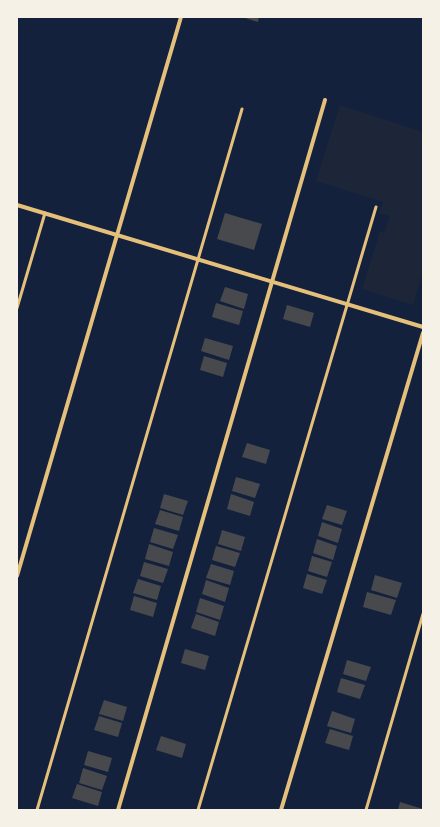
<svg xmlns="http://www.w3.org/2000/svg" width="440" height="827" viewBox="0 0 440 827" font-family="Helvetica,sans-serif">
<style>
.green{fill:#1d2539}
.building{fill:#48494c}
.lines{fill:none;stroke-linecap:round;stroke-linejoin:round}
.service{stroke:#e5c07b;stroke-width:3}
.minor{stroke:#e5c07b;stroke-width:4}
</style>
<rect width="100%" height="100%" fill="#14213d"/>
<!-- green -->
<path class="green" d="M340 105 423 132V272L413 305 362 289 380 231 384 233 390 216 379 213 383 202 316 181Z"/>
<!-- building -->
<g class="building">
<path d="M242 17H259L258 22Z"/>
<path d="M225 213 262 224 254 250 217 239Z"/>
<path d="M225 287 248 294 244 309 220 301Z"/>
<path d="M216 303 243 311 239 325 212 317Z"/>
<path d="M287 305 314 313 310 327 283 319Z"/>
<path d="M205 338 233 346 229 360 201 351Z"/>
<path d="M204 356 227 363 223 377 200 370Z"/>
<path d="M247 443 270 450 266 464 242 457Z"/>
<path d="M236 477 260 484 255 498 232 491Z"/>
<path d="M164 494 188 501 183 515 160 508Z"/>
<path d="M231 494 254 502 250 516 227 509Z"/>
<path d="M327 505 347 511 342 525 322 519Z"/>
<path d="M160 510 183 517 179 531 155 524Z"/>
<path d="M322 522 342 529 338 543 318 536Z"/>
<path d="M154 528 178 535 173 549 150 542Z"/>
<path d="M222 530 245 537 241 551 218 544Z"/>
<path d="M317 539 337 546 333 560 313 553Z"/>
<path d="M149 544 173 552 169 566 145 559Z"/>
<path d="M216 546 240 553 235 567 212 560Z"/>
<path d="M312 556 332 562 327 577 308 571Z"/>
<path d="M144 562 168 569 163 583 140 576Z"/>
<path d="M211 564 234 571 230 585 206 578Z"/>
<path d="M307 574 327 580 322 594 303 588Z"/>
<path d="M375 575 402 583 397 598 371 590Z"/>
<path d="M138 579 161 586 157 600 133 593Z"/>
<path d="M206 580 229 588 225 602 202 594Z"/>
<path d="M367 592 396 600 391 615 363 607Z"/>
<path d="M134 596 157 603 153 617 130 610Z"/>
<path d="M200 598 224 606 220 620 196 612Z"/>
<path d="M196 614 219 622 215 636 191 628Z"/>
<path d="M185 649 209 656 205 670 181 663Z"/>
<path d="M347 660 371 667 366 681 343 674Z"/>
<path d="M341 678 365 685 360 699 337 692Z"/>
<path d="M104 700 127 707 123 721 99 714Z"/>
<path d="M332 711 355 719 351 733 327 726Z"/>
<path d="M99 716 122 723 118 737 94 730Z"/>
<path d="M330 729 353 736 349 750 325 743Z"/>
<path d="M161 736 186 744 182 758 156 750Z"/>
<path d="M88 751 112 758 108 772 84 765Z"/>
<path d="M83 768 107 776 102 790 79 783Z"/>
<path d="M77 784 102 792 98 806 72 798Z"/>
<path d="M400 802 423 809V810H398Z"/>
</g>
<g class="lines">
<!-- service -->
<g class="service">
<path d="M17 308 45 213"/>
<path d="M37 810 242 109"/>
<path d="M198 810 376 207"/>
<path d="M366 810 423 614"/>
</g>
<!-- minor -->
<g class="minor">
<path d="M17 205 423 327"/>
<path d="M17 576 181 17"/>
<path d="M118 810 325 100"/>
<path d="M281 810 423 333"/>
</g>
</g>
<!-- border -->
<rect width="440" height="827" fill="none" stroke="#f6f1e7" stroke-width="36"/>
</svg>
